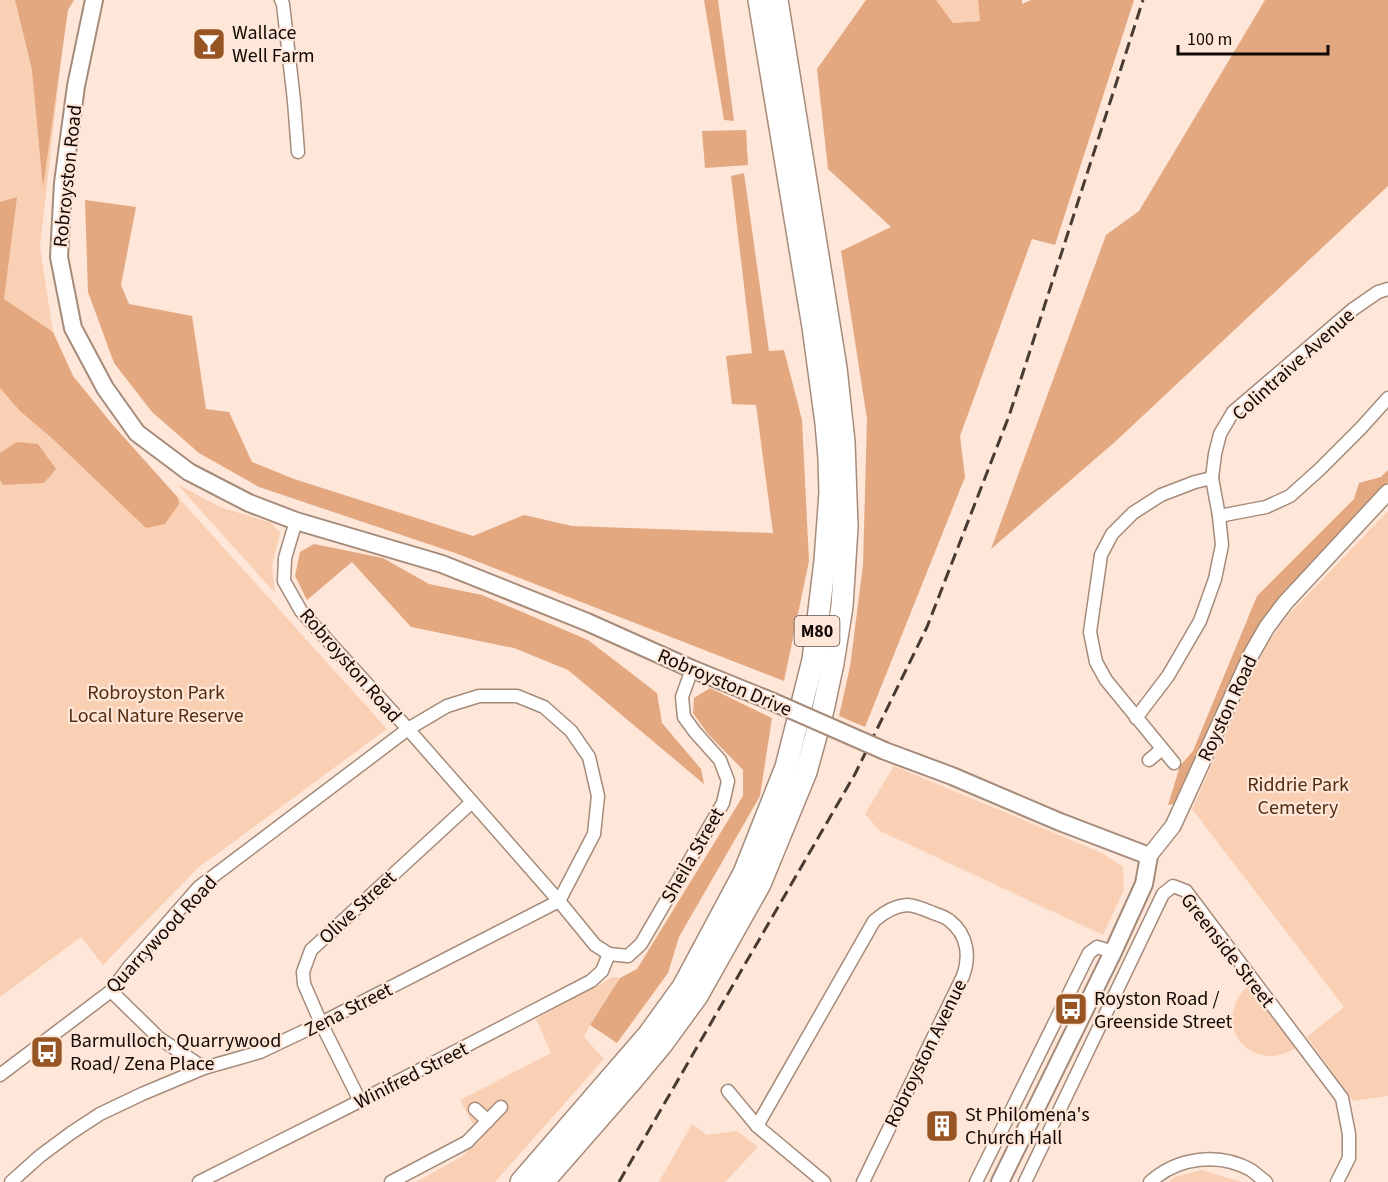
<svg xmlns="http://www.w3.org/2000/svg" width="1388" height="1182" viewBox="0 0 1388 1182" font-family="'Source Sans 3',sans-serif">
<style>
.green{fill:#fad0b5}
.forest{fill:#e4a881}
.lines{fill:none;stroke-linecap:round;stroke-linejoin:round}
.minor-casing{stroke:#a58b7a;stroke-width:15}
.tertiary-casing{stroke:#a58b7a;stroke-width:18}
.secondary-casing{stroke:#a58b7a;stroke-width:20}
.motorway-casing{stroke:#a58b7a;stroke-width:24}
.minor{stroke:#fff;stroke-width:12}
.tertiary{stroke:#fff;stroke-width:15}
.secondary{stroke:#fff;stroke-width:16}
.motorway{stroke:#fff;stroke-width:21}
.rail{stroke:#473b34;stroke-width:3;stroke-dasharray:12 6;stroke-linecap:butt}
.secondary-bridge-casing{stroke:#a58b7a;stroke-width:20;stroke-linecap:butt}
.secondary-bridge{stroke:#fff;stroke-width:16}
.labels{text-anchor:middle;stroke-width:4.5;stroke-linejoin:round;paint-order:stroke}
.shield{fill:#fee6d8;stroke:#594b44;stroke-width:1.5}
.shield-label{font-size:18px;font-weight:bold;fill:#120904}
.poi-label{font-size:20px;fill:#120904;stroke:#fee6d8;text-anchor:start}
.street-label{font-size:20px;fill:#120904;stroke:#fee6d8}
.park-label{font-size:20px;fill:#542c0f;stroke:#fee6d8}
</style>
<rect width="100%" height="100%" fill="#fee6d8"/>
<!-- green -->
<g class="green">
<path d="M0 0H68L40 247 53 332 73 376 112 424 387 729 199 867 103 965 81 937 0 997Z"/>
<path d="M936 0H978L980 21 953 23Z"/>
<path d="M177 484 220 507 272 523 280 533 272 565 275 593Z"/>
<path d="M1388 511V1096L1353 1101 1307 1037 1344 1007 1192 809 1266 645 1290 613Z"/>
<path d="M894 766 1102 853 1123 867 1124 890 1103 935 880 831 865 814Z"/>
<path d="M613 977 620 978 590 1025 584 1037 604 1059 495 1182H416L461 1157 481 1139 460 1100 551 1053 536 1019Z"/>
<path d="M1248 986 1296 1048C1288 1052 1278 1057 1269 1056 1230 1053 1221 1010 1248 986Z"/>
<path d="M692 1124 707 1135 737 1131 758 1147 725 1182H659Z"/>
<path d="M1202 1170 1241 1182H1169L1174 1177Z"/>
</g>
<!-- forest -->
<g class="forest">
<path d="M15 0H74L68 10 43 188 32 70Z"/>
<path d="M704 0H718L734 121 724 120Z"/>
<path d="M866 0H936L953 23 980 21 978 0H1022V4L1031 0H1134L1055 245 1032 239 960 436 965 477 865 727 839 716 850 667 863 565 867 419 841 251 891 227 828 169 817 69Z"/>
<path d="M1265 0H1388V186L1116 441 991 549 1106 235 1139 211Z"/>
<path d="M746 130 748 165 705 168 702 131Z"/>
<path d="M744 173 769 351 784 350 802 420 809 561 784 681 458 554 259 487 199 453 152 412 114 363 88 292 85 200 136 207 121 285 129 304 192 316 206 409 229 412 252 462 294 479 473 536 524 515 572 526 773 533 756 405 732 404 726 356 752 353 731 176Z"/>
<path d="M17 197 4 299 53 332 73 376 112 424 178 498 179 504 165 524 146 528 54 440 20 411 0 388V202Z"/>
<path d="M17 442 38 444 56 469 44 483 3 485 0 480V453Z"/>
<path d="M1388 470V482L1280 598 1261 622 1247 648 1174 804 1168 805 1180 766 1193 751 1257 596 1354 499 1359 483 1381 477Z"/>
<path d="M314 544 383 558 429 584 482 595 588 640 657 693 662 723 701 769 704 784 568 670 514 648 411 627 352 562 307 600 295 576 300 552Z"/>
<path d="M710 688 772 718 760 796 679 937 668 973 617 1043 590 1025 620 978 637 969 743 796V770L708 734 693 713 694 698Z"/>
</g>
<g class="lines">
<defs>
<g id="minor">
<path d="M281 0 283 4 294 101 298 152"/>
<path d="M1219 516 1266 507 1290 496 1320 469 1361 428 1388 398"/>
<path d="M296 521 285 558 284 581 301 611 408 729 559 901 595 945 609 954 628 956 641 944 723 803 728 781 720 760 695 732 684 717 682 697 692 669"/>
<path d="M1136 718 1168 676 1200 621 1215 579 1222 545 1219 516 1212 478 1215 454 1220 434 1233 412 1352 310 1378 292 1388 289"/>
<path d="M1149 760 1162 749"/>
<path d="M1174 763 1106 680 1096 662 1090 632 1101 555 1112 534 1133 513 1161 495 1195 482 1212 478"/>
<path d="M111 991 159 1038 204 1068"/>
<path d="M0 1075 111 991 129 967 199 887 408 729 447 706 479 696H517L544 707 571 731 589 757 598 796 594 834 559 901 321 1023 260 1052 204 1068 142 1094 100 1114 71 1133 40 1156 11 1182"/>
<path d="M728 1091 757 1126 824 1182"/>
<path d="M360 1101 321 1023 304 984 303 972 311 950 472 802"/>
<path d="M475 1109 488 1121"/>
<path d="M757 1126 874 921C883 913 893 906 907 905 915 905 926 910 933 913 939 915 946 917 950 921 968 935 970 957 963 976L863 1182"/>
<path d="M199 1182 360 1101 591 981 602 971 609 954"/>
<path d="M391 1182 467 1142 501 1107"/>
<path d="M976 1182 1089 953 1097 947 1113 952"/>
<path d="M1025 1182 1163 894 1173 886 1186 891 1342 1098 1349 1134V1158L1337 1182"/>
<path d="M1150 1182C1178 1157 1219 1152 1251 1170 1256 1174 1261 1178 1266 1182"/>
</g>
<path id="tertiary" d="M1149 856 1173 826 1252 653 1267 627 1285 603 1388 492"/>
<g id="secondary">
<path d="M94 0 76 86 63 183 59 257 73 328 105 388 137 433 189 472 249 503 296 521 442 564 587 622 692 669 771 701"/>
<path d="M885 751 952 776 1060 822 1149 856 1144 884 1113 952 1000 1182"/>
</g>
<g id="motorway">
<path d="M521 1182 649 1034 683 987 744 873 786 767 813 660 825 561 830 493 829 458 826 423 813 327 759 0"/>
<path d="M543 1182 632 1080 662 1044 697 996 760 884 806 772 823 710 833 663 842 606 847 527 844 442 836 368 777 0"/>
</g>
</defs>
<!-- minor casing -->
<use href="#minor" class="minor-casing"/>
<!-- tertiary casing -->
<use href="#tertiary" class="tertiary-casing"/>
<!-- secondary casing -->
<use href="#secondary" class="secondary-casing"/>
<!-- motorway casing -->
<use href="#motorway" class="motorway-casing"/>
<!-- minor -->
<use href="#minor" class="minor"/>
<!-- tertiary -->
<use href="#tertiary" class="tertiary"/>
<!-- secondary -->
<use href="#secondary" class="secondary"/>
<!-- motorway -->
<use href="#motorway" class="motorway"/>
<!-- rail -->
<path class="rail" d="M619 1182 855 774 927 627 1009 416 1143 0"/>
<defs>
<path id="secondary-bridge" d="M771 701 885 751"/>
</defs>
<!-- secondary-bridge casing -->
<use href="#secondary-bridge" class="secondary-bridge-casing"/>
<!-- secondary-bridge -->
<use href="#secondary-bridge" class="secondary-bridge"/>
</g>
<!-- icons -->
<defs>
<symbol id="bar-square" viewBox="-11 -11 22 22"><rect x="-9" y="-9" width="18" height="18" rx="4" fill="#985524" stroke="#fee6d8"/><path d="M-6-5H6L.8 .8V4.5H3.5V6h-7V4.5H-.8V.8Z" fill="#fff"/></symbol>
<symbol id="bus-square" viewBox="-11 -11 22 22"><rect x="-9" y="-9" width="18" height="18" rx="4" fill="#985524" stroke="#fee6d8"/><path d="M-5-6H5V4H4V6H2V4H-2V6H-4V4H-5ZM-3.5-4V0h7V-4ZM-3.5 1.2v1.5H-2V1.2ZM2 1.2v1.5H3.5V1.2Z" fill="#fff"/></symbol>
<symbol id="building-square" viewBox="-11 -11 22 22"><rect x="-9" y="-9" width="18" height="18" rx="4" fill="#985524" stroke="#fee6d8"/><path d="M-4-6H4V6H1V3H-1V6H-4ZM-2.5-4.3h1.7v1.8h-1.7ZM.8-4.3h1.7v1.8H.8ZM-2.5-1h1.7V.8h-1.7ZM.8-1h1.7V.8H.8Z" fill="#fff"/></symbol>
</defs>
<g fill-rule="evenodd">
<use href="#bar-square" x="190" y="25" width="38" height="38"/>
<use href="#bus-square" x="1052" y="990" width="38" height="38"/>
<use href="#bus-square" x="28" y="1033" width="38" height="38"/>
<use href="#building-square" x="923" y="1107" width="38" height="38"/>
</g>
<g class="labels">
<!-- shield labels -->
<rect class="shield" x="794.5" y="616" width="45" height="30" rx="4.5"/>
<g class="shield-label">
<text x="817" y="637">M80</text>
</g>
<!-- poi labels -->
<g class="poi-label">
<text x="232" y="39">Wallace<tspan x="232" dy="23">Well Farm</tspan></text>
<text x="1094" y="1005">Royston Road /<tspan x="1094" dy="23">Greenside Street</tspan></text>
<text x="70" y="1047">Barmulloch, Quarrywood<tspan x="70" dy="23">Road/ Zena Place</tspan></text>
<text x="965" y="1121">St Philomena's<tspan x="965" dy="23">Church Hall</tspan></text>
</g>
<!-- street labels -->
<g class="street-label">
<text transform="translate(67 176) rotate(-84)" y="7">Robroyston Road</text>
<text transform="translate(1293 364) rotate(-42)" y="7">Colintraive Avenue</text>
<text transform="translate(351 665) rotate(49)" y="7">Robroyston Road</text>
<text transform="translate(725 682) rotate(23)" y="7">Robroyston Drive</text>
<text transform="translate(1227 708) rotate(-65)" y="7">Royston Road</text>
<text transform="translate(692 855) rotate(-60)" y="7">Sheila Street</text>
<text transform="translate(357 907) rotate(-43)" y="7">Olive Street</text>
<text transform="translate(161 934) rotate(-47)" y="7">Quarrywood Road</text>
<text transform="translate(1228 950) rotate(52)" y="7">Greenside Street</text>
<text transform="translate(348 1009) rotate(-27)" y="7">Zena Street</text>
<text transform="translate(925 1053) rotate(-64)" y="7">Robroyston Avenue</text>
<text transform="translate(411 1075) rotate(-27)" y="7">Winifred Street</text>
</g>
<!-- park labels -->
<g class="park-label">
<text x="156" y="699">Robroyston Park<tspan x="156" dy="23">Local Nature Reserve</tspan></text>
<text x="1298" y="791">Riddrie Park<tspan x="1298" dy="23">Cemetery</tspan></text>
</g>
</g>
<!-- scale -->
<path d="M1178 45v9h150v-9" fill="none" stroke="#120904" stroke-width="3"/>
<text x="1187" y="45" font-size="18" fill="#120904" stroke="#fee6d8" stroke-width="4.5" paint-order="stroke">100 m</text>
</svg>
